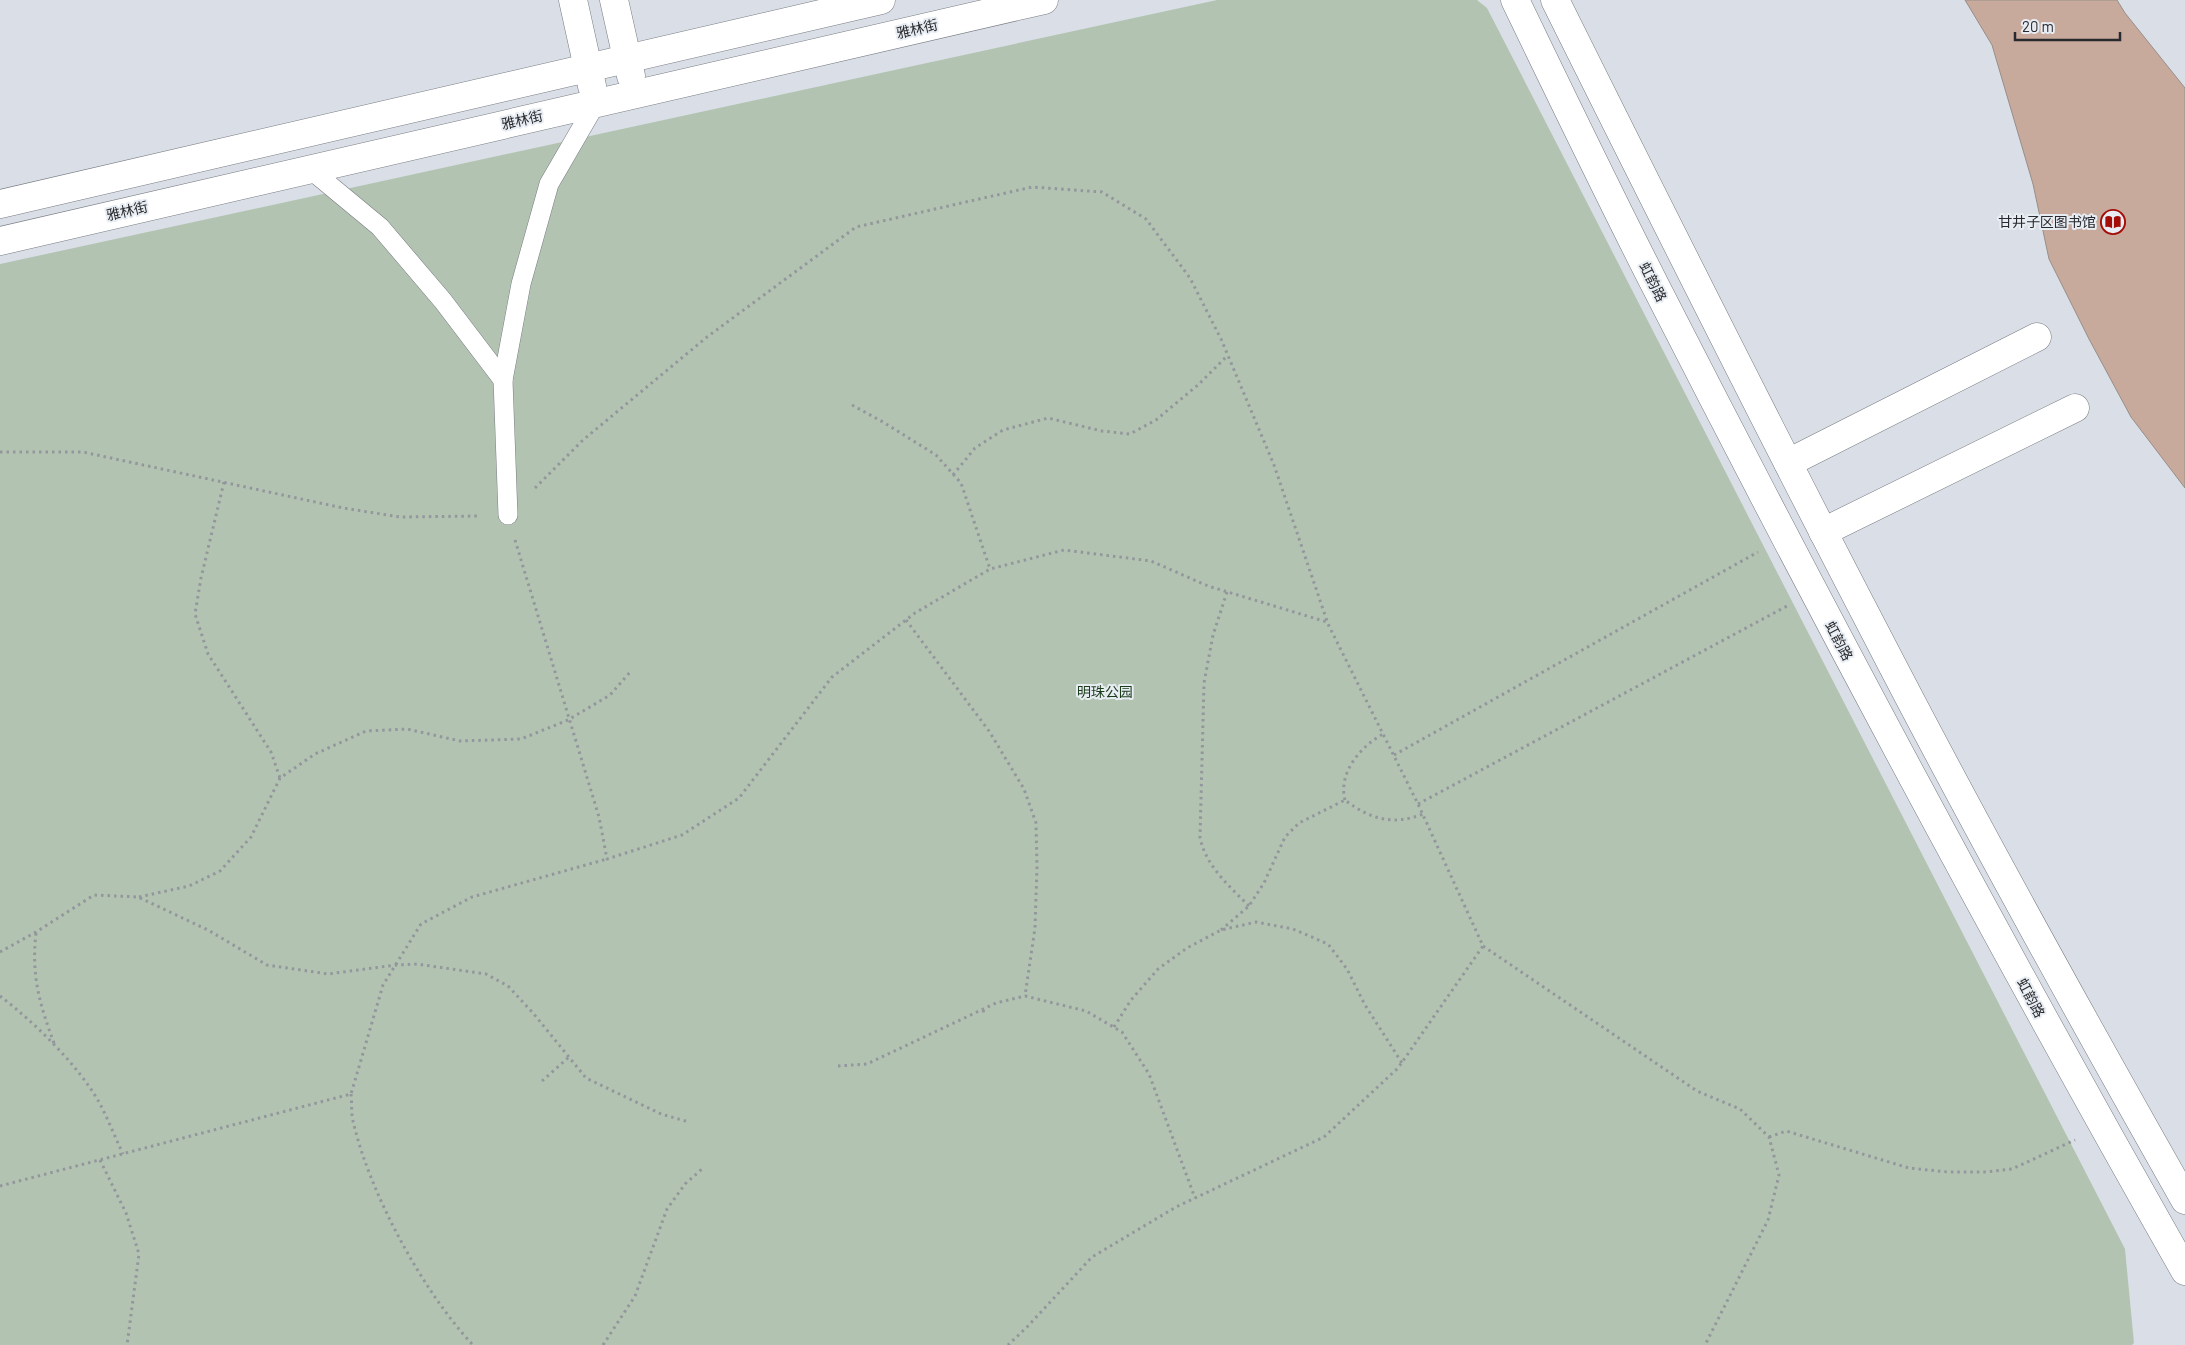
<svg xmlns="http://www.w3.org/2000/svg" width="2185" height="1345" viewBox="0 0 2185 1345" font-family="Barlow,'Noto Sans SC',sans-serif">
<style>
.green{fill:#b2c4b1}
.building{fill:#c8aa9c;stroke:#968e8a}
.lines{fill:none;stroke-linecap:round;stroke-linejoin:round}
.lane-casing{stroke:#787c83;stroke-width:20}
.street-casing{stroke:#787c83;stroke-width:29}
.secondary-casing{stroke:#787c83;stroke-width:29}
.path{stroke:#93969c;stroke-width:3;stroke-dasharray:2.5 4;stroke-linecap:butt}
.lane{stroke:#fff;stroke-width:19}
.street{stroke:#fff;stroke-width:28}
.secondary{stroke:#fff;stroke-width:28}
.labels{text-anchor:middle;stroke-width:4;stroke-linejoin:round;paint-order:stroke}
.street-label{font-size:14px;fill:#292a2d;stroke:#e8edf4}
.poi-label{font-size:14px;fill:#292a2d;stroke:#e8edf4;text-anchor:end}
.park-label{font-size:14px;fill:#1a3c19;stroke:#e8edf4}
</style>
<rect width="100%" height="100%" fill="#dadfe7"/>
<!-- green -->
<path class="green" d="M1217 0H1477L1487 8 2125 1249 2134 1343 2132 1345H0V264Z"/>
<!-- building -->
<path class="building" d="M1965 0H2117L2125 13 2185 88V488L2131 417 2089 339 2049 259 2033 184 1992 45Z"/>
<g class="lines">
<defs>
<g id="lane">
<path d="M310 169 380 227 443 301 503 380"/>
<path d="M508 515 503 380 521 284 549 184 596 103"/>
</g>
<g id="street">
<path d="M573 0 592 86"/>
<path d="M614 0 631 76"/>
<path d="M0 204 881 0"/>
<path d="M0 241 1044 0"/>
<path d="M1788 463 2037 337"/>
<path d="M1823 532 2075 408"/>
</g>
<g id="secondary">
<path d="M1515 0C1561 95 1607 191 1655 285 1825 618 2001 947 2185 1271"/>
<path d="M1555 0C1660 211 1766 423 1875 632 1974 824 2079 1013 2185 1200"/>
</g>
</defs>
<!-- lane casing -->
<use href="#lane" class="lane-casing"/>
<!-- street casing -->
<use href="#street" class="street-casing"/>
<!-- secondary casing -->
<use href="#secondary" class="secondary-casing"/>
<!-- path -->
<g class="path">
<path d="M852 405 883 422 936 455 961 483 990 569"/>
<path d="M0 452H83L343 508 400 517 480 516"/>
<path d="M953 475 975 448 1003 430 1048 418 1102 431 1130 434 1156 420 1199 384 1228 355"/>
<path d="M224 482 201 578 195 614 208 654 271 752 280 778"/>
<path d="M535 488 583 440 707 337 856 227 1032 187 1102 192 1146 219 1190 278 1221 339 1274 465 1327 621"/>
<path d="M515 540 599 817 607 859 682 835 739 798 832 677 915 613 990 569 1064 550 1151 561 1208 586 1327 622 1418 804 1483 946 1398 1068 1324 1137 1176 1207 1092 1257 1028 1326 1008 1345"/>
<path d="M1227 592 1213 635 1204 683 1200 837C1205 865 1229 886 1249 906"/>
<path d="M906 620 989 731 1024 789 1036 823 1037 867 1035 928 1025 996"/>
<path d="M1394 755 1758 552"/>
<path d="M1345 800C1338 773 1360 747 1383 734"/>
<path d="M1418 804 1787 606"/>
<path d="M139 897 189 886 220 871 251 837 280 778 315 754 366 731 407 729 460 741 521 739 568 720 610 695 631 671"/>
<path d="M1221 930 1249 906 1264 883 1285 837 1299 823 1345 800C1370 819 1393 826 1423 814"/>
<path d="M36 933C31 977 40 1005 55 1046"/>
<path d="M1483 946 1697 1091 1740 1109 1769 1137 1779 1175 1768 1220 1705 1345"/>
<path d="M0 952 36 932 94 895 138 897 208 930 267 965 328 974 396 965 417 964 486 974 508 986 533 1013 586 1078 661 1114 689 1122"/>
<path d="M0 996C35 1023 77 1064 99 1102 108 1119 115 1137 123 1154"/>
<path d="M983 1010 985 1016"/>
<path d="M1114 1027 1131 1000 1158 969 1187 948 1221 930 1256 922 1293 929 1328 944 1347 969 1365 1005 1402 1063"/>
<path d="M838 1066 867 1064 996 1003 1025 996 1086 1011 1122 1032 1149 1074 1195 1198"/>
<path d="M542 1081 569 1057"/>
<path d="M351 1094C352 1103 351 1113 353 1121 369 1192 423 1292 473 1345"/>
<path d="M1769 1137 1786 1131 1909 1168 1948 1172H1986L2012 1169 2075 1140"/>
<path d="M100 1160 126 1213 139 1254 127 1345"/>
<path d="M0 1186 351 1094 383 985 421 924 472 897 607 859"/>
<path d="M603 1345 635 1296 667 1209 685 1184 702 1169"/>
</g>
<!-- lane -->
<use href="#lane" class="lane"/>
<!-- street -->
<use href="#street" class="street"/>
<!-- secondary -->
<use href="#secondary" class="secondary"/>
</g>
<!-- icons -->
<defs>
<symbol id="library-ring" viewBox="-11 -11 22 22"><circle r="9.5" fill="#e8edf4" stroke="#a40d07" stroke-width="1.5"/><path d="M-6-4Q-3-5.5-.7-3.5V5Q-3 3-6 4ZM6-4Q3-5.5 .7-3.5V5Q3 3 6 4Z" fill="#a40d07"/></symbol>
</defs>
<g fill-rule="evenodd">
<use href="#library-ring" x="2099" y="208" width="28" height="28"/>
</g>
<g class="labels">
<!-- street labels -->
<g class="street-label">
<text transform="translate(917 29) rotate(-13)" y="5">雅林街</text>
<text transform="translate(522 120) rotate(-13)" y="5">雅林街</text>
<text transform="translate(127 211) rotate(-13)" y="5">雅林街</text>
<text transform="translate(1653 282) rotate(63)" y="5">虹韵路</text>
<text transform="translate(1839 641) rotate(62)" y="5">虹韵路</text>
<text transform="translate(2031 998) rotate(62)" y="5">虹韵路</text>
</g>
<!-- poi labels -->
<g class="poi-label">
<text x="2096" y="227">甘井子区图书馆</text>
</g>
<!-- park labels -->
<g class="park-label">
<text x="1105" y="697">明珠公园</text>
</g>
</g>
<!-- scale -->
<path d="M2015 32v8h105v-8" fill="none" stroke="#292a2d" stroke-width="2.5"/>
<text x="2022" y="32" font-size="15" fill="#292a2d" stroke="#e8edf4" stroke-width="4" paint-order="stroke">20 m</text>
</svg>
